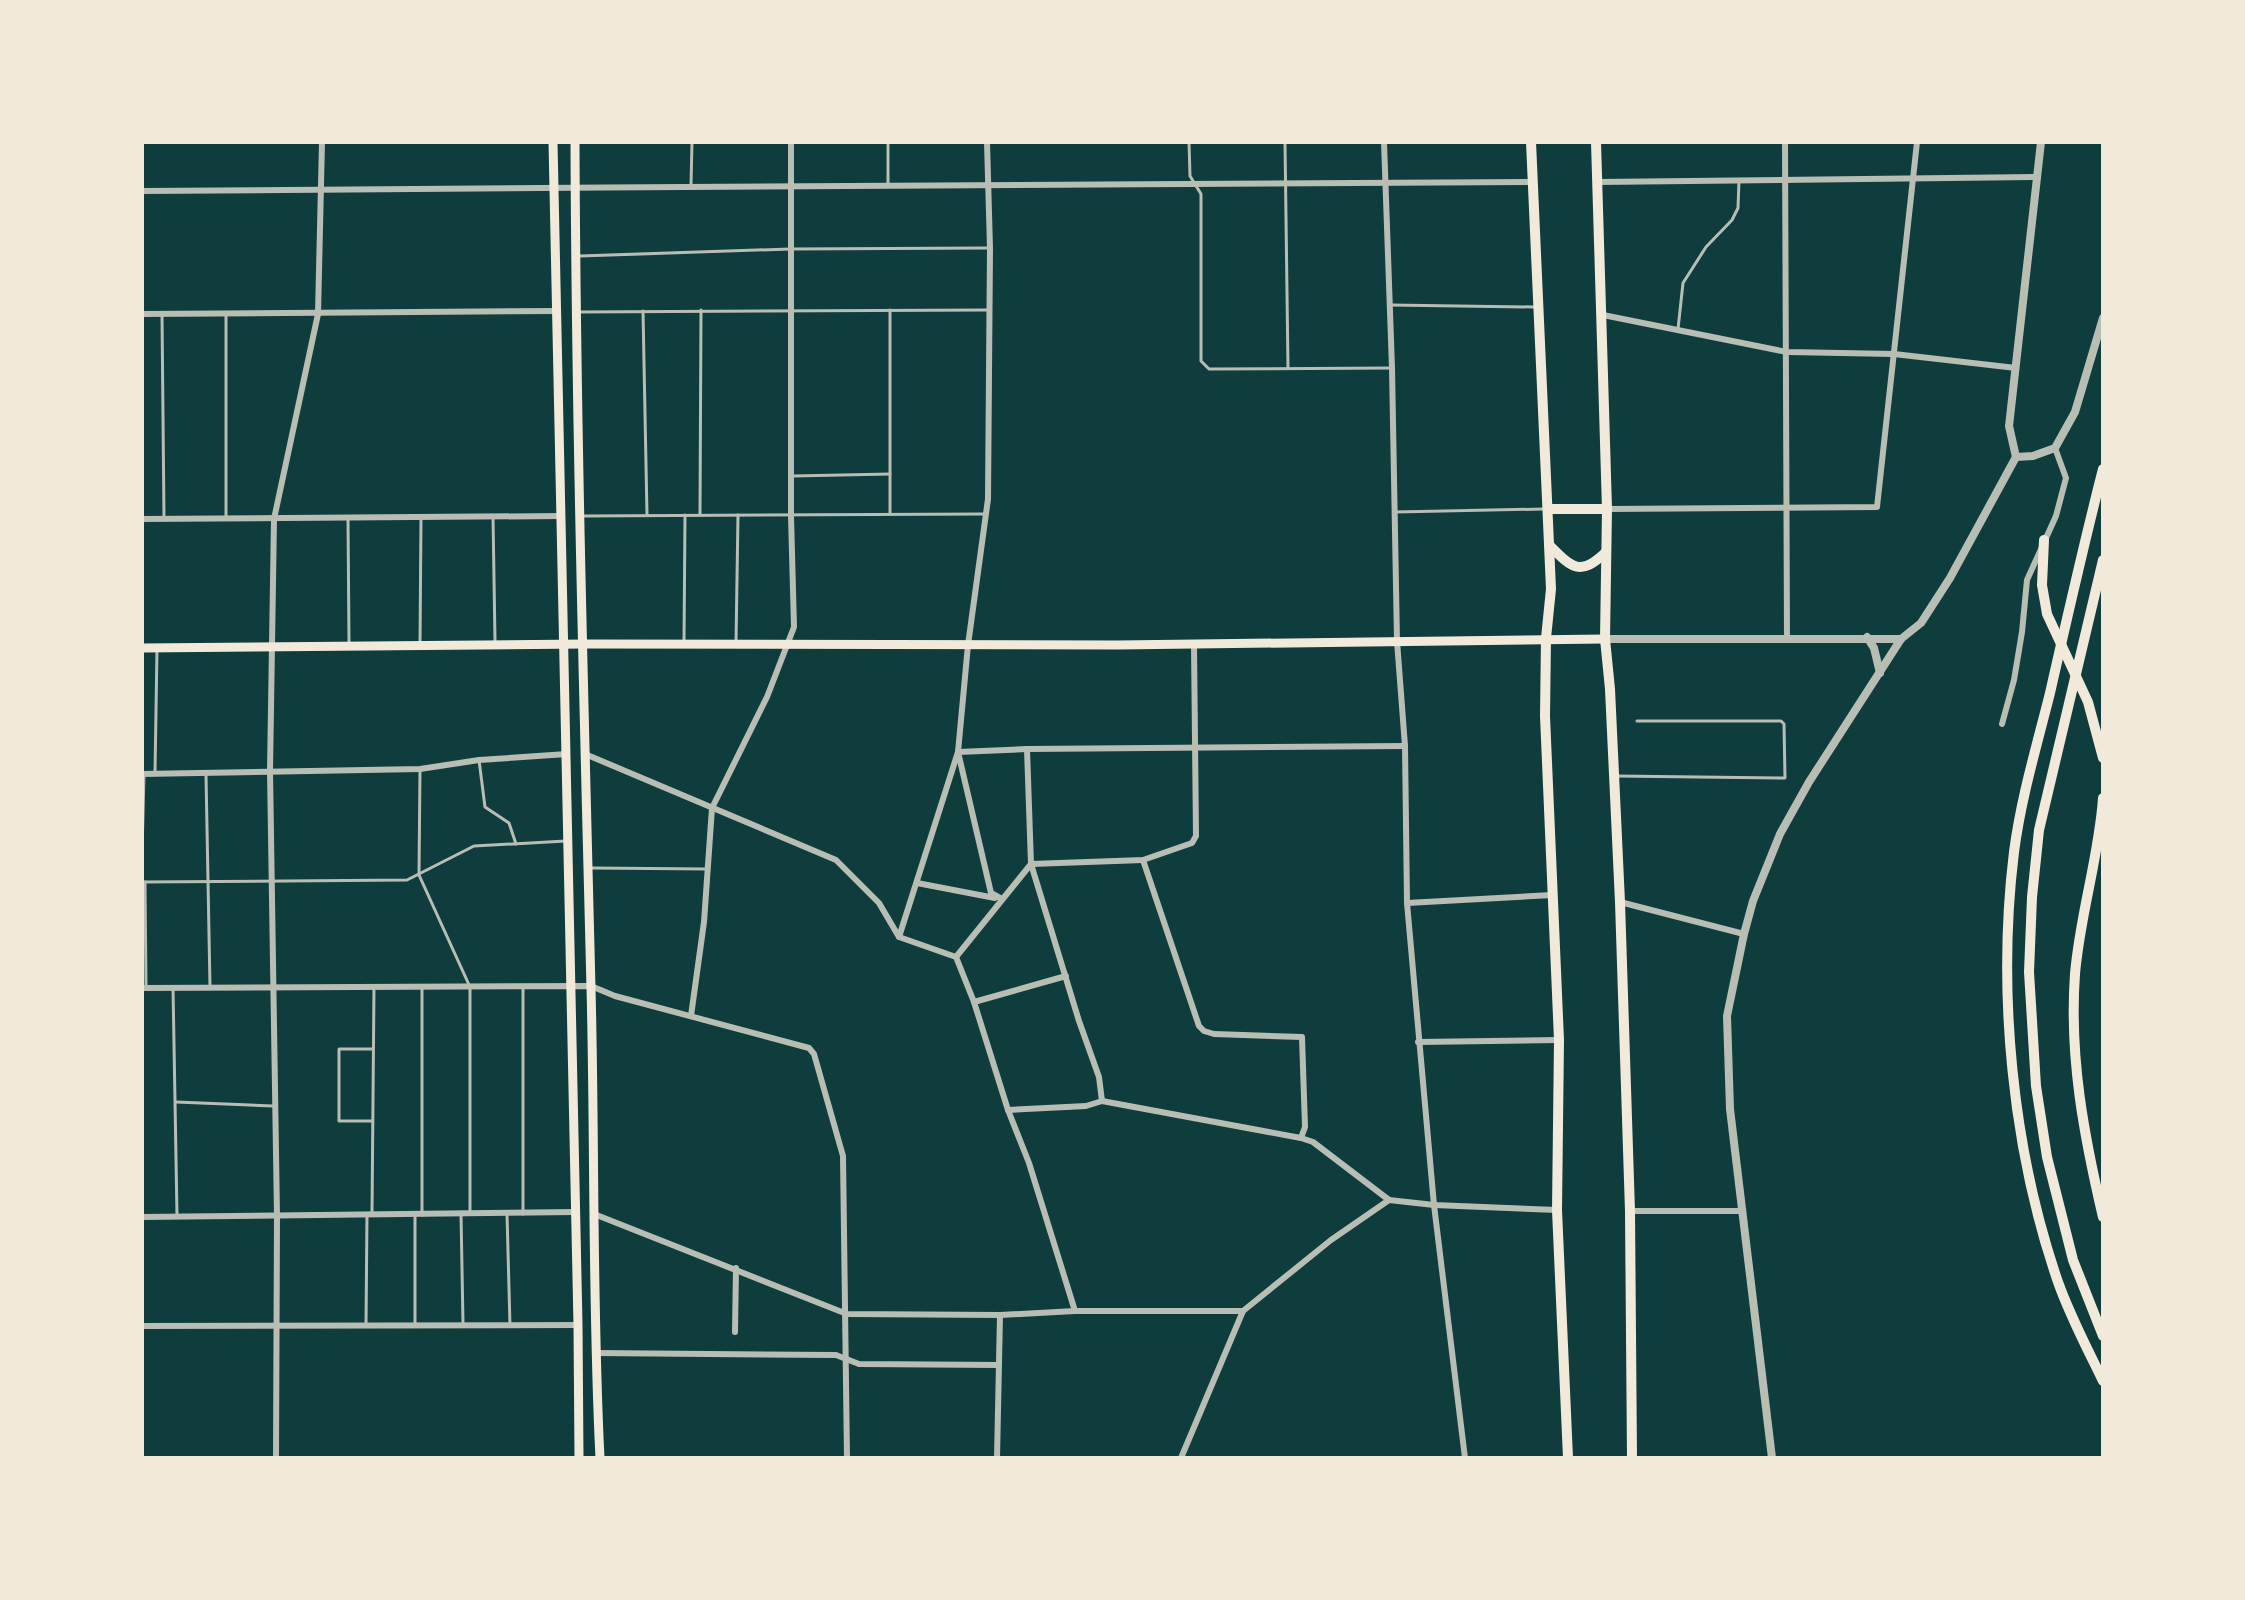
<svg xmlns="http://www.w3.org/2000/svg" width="2245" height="1600" viewBox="0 0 2245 1600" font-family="Cabin,sans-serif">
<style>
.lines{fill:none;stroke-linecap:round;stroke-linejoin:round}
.service{stroke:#b8beb3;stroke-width:3}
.minor{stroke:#b8beb3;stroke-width:6}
.tertiary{stroke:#b8beb3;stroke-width:8}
.secondary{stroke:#f1e9da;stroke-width:9}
.primary{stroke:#f1e9da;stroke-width:10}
.trunk{stroke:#f1e9da;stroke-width:10}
</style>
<rect width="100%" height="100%" fill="#0f3d3e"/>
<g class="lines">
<!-- service -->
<g class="service">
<path d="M1189 142 1190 176 1201 194V361L1209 369 1392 368"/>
<path d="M1285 142 1288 368"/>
<path d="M691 185 692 142"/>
<path d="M888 186V142"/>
<path d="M580 256 790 249 988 248"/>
<path d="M1390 305 1534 307"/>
<path d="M643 311 647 515"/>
<path d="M579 312 988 310"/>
<path d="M162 314 164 518"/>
<path d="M226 314V518"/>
<path d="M1678 329 1683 283 1706 247 1732 220 1738 208 1739 180"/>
<path d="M793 476 890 474"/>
<path d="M1395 512 1543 509"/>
<path d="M700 514 701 310"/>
<path d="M890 514V310"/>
<path d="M493 516 495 641"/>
<path d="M584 516 984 514"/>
<path d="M348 518 349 643"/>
<path d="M684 643 685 515"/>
<path d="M736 643 738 515"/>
<path d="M420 645 421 517"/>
<path d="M479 760 485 807 509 823 516 844"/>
<path d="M420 769 419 875 470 987V1214"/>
<path d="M155 773 157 649"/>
<path d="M206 775 210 987"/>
<path d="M1616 776 1785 778 1784 724 1781 721H1637"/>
<path d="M142 854 144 774"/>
<path d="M592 868 707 869"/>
<path d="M142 882 407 880 474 846 566 841"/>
<path d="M145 882 146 986"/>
<path d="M173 987 177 1215"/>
<path d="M422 987V1215"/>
<path d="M523 987V1214"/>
<path d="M176 1102 273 1106"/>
<path d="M372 1121H339V1049H373"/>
<path d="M372 1214 374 987"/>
<path d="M415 1214V1326"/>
<path d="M461 1214 463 1323"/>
<path d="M507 1214 510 1326"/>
<path d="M366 1326 367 1214"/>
</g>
<!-- minor -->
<g class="minor">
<path d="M1384 142 1392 368 1397 641 1405 746 1407 903 1434 1205 1465 1458"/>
<path d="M1785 142 1787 638"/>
<path d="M1598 182 2038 177"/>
<path d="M142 191C605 188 1068 183 1531 182"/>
<path d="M142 314 557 311"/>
<path d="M1603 315 1787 352 1894 354 2016 368"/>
<path d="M1607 509 1877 507 1917 142"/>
<path d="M142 519 562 516"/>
<path d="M2002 724 2014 680 2022 632 2027 580 2056 516 2066 478 2055 448"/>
<path d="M1027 749 1031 864 1079 1021 1099 1077 1102 1101"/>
<path d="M585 754 836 860 879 903 899 937 956 957 974 1002 1008 1110 1029 1163 1075 1311"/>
<path d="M142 774 420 769 479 760 567 754"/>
<path d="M1143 860 1199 1026 1204 1031 1214 1034 1302 1037 1305 1127 1301 1138"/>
<path d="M917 883 995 898"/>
<path d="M1002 899 991 893 958 752 1027 749 1405 746"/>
<path d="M1620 902 1744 934"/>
<path d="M1407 903 1552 895"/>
<path d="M899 937 958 752 968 645 988 499 990 248 987 142"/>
<path d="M956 957 1031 864 1143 860 1192 843 1196 836 1194 644"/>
<path d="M142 988 591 986 615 996 809 1048 814 1054 843 1156 847 1458"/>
<path d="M974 1002 1066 976"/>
<path d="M691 1016 704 922 712 808 767 697 794 627 791 516V142"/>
<path d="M1418 1042 1558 1040"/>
<path d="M1008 1110 1086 1106 1102 1101 1301 1138 1313 1142 1389 1200 1434 1205 1557 1210"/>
<path d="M1630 1211H1741"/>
<path d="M594 1214 847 1314 1000 1315 1075 1311H1243"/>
<path d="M142 1217 576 1212"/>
<path d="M142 1326 578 1325"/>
<path d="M735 1332 736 1268"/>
<path d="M595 1353 836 1355 859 1364 999 1365"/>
<path d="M276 1458 277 1216 270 771 274 519 318 314 322 142"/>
<path d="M997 1458 1000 1315"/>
<path d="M1181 1458 1243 1311 1331 1240 1389 1200"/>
</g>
<!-- tertiary -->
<g class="tertiary">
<path d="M2016 457 2009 426 2041 142"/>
<path d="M2016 457 2033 456 2055 448 2075 412 2103 318"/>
<path d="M1867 637 1874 648 1880 673"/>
<path d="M1605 639H1901"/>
<path d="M1772 1458 1730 1109 1727 1016 1744 934 1753 901 1780 834 1809 782 1901 639 1921 623 1950 578 2016 457"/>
</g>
<!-- secondary -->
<g class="secondary">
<path d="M553 142 578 1325 579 1458"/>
<path d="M575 142C576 424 584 706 591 988 595 1145 592 1302 600 1458"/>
<path d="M142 648 585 644 1118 645 1605 639"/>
</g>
<!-- primary -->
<g class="primary">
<path d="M1531 142 1551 589 1546 638 1545 716 1559 1040 1557 1210 1568 1458"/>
<path d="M1596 142 1607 509 1605 639 1610 689 1620 902 1630 1211 1632 1458"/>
<path d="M1548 509H1607"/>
<path d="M1549 545C1572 568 1580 577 1606 552"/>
</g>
<!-- trunk -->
<g class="trunk">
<path d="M2103 469C2084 543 2067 618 2050 693 2037 745 2021 798 2014 852 1997 991 2012 1149 2058 1282 2070 1316 2087 1348 2103 1381"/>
<path d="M2044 540 2042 585 2047 614 2088 702 2103 758"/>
<path d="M2103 560 2039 830 2032 897 2029 972 2036 1086 2047 1157 2073 1260 2103 1336"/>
<path d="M2103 798C2099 857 2080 914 2075 974 2069 1057 2084 1136 2103 1217"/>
</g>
</g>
<!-- border -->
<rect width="2245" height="1600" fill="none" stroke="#f1e9da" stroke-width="288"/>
</svg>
